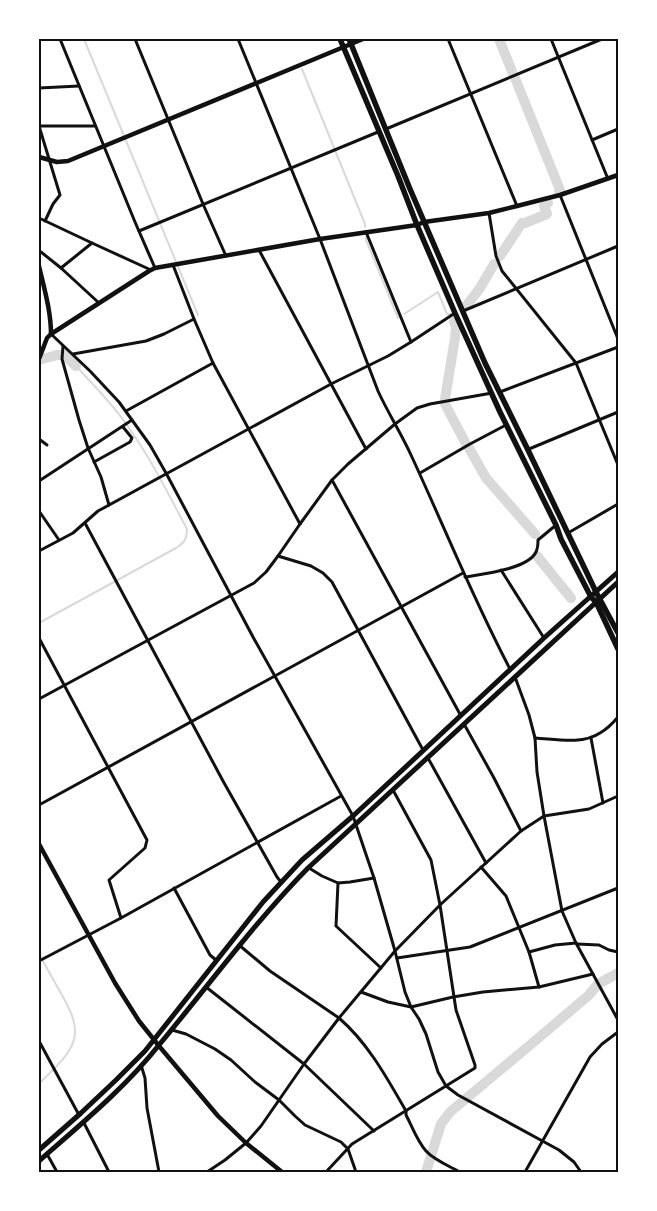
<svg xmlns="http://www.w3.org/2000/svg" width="657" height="1211" viewBox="0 0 657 1211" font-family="Ubuntu,sans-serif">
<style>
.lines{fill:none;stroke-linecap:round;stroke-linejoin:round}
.stream{stroke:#d9d9d9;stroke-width:2}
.river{stroke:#d9d9d9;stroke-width:10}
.minor{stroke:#111;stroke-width:3}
.tertiary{stroke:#111;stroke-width:4.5}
.primary{stroke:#111;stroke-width:5}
.trunk{stroke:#111;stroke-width:5.5}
.neatline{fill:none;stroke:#111;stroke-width:2}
</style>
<rect width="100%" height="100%" fill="#fff"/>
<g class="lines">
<!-- stream -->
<g class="stream">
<path d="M84 39 198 315"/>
<path d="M302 69 365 224V227"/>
<path d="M366 237V240L398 318"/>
<path d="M404 314 438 292 447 314H452"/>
<path d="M39 623 176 548C184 543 187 539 187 529 169 495 151 459 129 428 114 405 94 386 76 366"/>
<path d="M39 953C45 965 51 976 58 988 68 1006 83 1028 70 1049 63 1062 49 1073 39 1084"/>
</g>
<!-- river -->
<g class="river">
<path d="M499 39 513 74"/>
<path d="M515 78 560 190 559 191"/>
<path d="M500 256 522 223H525L547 214 544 206 548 203"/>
<path d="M467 305 480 288 494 264"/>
<path d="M39 360 57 355H64L76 366"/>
<path d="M445 399 455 338 456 327 454 322"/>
<path d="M445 404 466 444"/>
<path d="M469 448 486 478 535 534"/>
<path d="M537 556 571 598"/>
<path d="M426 1172 441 1124 450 1112 542 1035 589 995 598 984 618 973"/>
</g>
<!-- minor -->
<g class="minor">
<path d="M60 39 135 222 155 268"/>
<path d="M135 39 203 204 226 256"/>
<path d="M238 39 320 239 378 391C388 413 401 433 411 455 444 526 473 599 510 669"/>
<path d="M448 39 517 206"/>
<path d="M551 39 608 179"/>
<path d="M39 88 79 86"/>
<path d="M386 129 602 39"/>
<path d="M592 140 618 129"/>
<path d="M560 195 618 339"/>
<path d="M489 213 496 256 502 271 576 363 618 465"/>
<path d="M39 218 92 243 151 270"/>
<path d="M45 221 53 204 60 195 39 126H95"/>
<path d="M139 231 378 132"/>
<path d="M366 232 411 342"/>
<path d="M259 250 366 449"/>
<path d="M39 252H41L61 268 92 243"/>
<path d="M173 265 194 319 213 363 300 524"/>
<path d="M61 268 99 303"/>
<path d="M463 311 618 246"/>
<path d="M51 334 90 371 119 402 150 445 166 473 253 637 353 816 374 878 395 951 405 992 411 1007 419 1019 426 1034 438 1072 446 1086 458 1095 559 1150 574 1162 581 1172"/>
<path d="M63 346 62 359 79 420 88 448 101 477 109 505"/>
<path d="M73 354 146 341 164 334 194 319"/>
<path d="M500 392 618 347"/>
<path d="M126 411 213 363"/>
<path d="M39 439 47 445"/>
<path d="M529 449 618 412"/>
<path d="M94 462 130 442 132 438 123 427"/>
<path d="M420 473 470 444 506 425"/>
<path d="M332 480 461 716"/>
<path d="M39 481 132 420"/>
<path d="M39 511 59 540"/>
<path d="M85 523 223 781 277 877 281 882"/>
<path d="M568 533 618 504"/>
<path d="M39 551 73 533 98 511 331 384 388 356 411 342 455 313"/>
<path d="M278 556 311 566 323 573 332 582 423 750"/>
<path d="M501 570 544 638"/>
<path d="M465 577C483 574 528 569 536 552 538 548 538 544 538 540L556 525"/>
<path d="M39 638 147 840 145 848 109 880 121 918"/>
<path d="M515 677 529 715 535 738 537 772 544 816 562 911 576 943 618 1020"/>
<path d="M39 699 254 583 266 572 278 556 300 524 332 480 348 464 395 424 417 408 430 404 492 393"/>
<path d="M464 724 494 778 521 831"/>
<path d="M535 738C555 739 582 745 600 733 607 729 613 723 618 717"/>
<path d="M591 738 603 803"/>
<path d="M428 758 486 863"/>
<path d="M39 805 463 573"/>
<path d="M481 867 506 896 529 952"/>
<path d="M309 868 322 876 338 883 350 882 374 878"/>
<path d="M338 883 336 926 381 968"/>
<path d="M174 888 210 955 216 960"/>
<path d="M577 944 599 945 609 950 618 952"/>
<path d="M239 945 270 971 339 1018C368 1043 387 1078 406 1111V1115C412 1126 417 1141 426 1151 434 1160 449 1166 460 1172"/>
<path d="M397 958 470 947 618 888"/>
<path d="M39 961 121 918 341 796"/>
<path d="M206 987 304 1064 374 1131"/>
<path d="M539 987 593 974"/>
<path d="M361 992 388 1002 411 1007 453 997 483 992 539 987 529 952 555 945 576 943"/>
<path d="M172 1030 186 1034 215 1049 231 1060 255 1082 279 1100 295 1116 305 1125 341 1142 348 1149 356 1172"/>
<path d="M39 1041 79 1115"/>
<path d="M141 1065 145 1078 147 1108 159 1172"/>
<path d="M84 1123 109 1172"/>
<path d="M47 1154 57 1172"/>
<path d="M207 1172 225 1160 246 1143 261 1126 304 1064 339 1018 395 951 440 905 521 831 544 816 589 809 618 796"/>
<path d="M326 1172 352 1144 475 1068V1065L456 1010 440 905 431 860 393 790"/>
<path d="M525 1172 590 1057 602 1044 618 1032"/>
</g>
<!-- tertiary -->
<g class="tertiary">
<path d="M39 157 57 162 68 161 363 39"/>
<path d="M39 266C44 288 51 311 51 334L47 338 39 359"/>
<path d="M51 334 149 271 155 268 320 239 417 225 424 222 489 213 517 206 560 195 618 175"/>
<path d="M39 844 115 983 139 1021 159 1046 218 1116 246 1143 282 1172"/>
</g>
<!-- primary -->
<g class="primary">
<path d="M39 1150 81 1113 116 1080 145 1051 263 902 302 860 353 816 544 638 618 572"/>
<path d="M39 1161C81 1124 124 1089 159 1045 209 985 254 923 308 868L618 582"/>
</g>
<!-- trunk -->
<g class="trunk">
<path d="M340 39 398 176 417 225 455 313 500 412 556 525 561 539 591 597 596 602 618 649"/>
<path d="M349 39 410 189 485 363 528 450 596 592 618 633"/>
</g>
</g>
<!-- border -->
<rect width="657" height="1211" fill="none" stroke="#ffffff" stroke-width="80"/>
<rect x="40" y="40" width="577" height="1131" class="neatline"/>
</svg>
